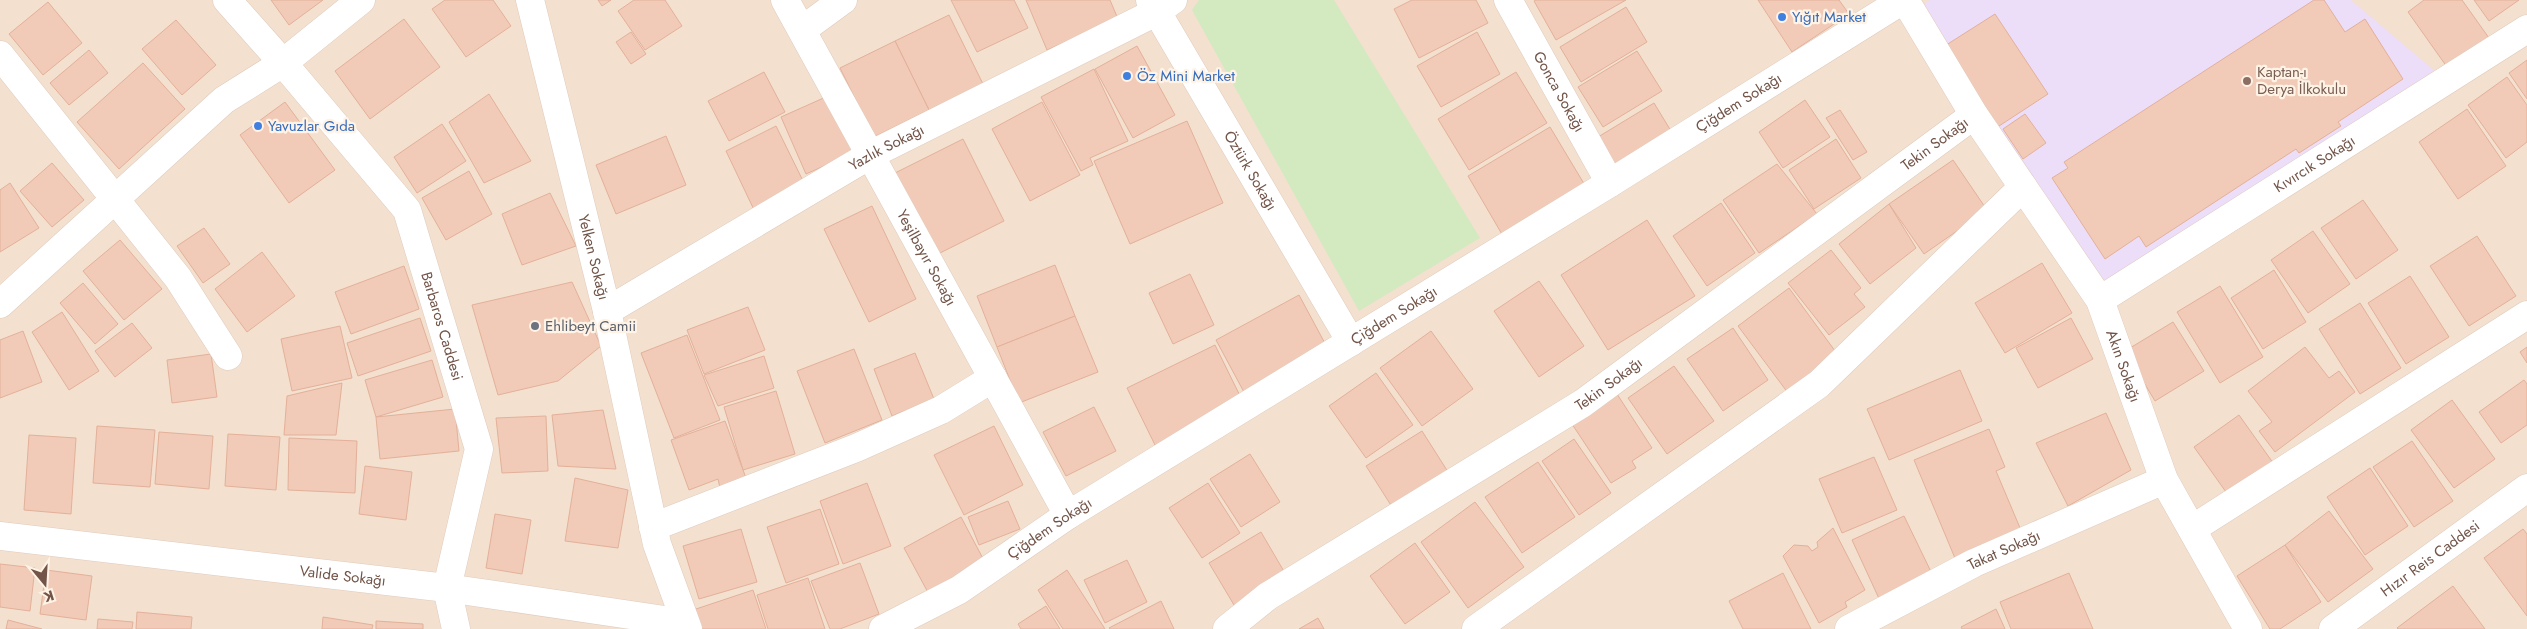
<svg xmlns="http://www.w3.org/2000/svg" width="2527" height="629" viewBox="0 0 2527 629" font-family="Jost,sans-serif">
<style>
.residential{fill:#f3e0cf}
.education{fill:#ecddf8}
.green{fill:#d3e9c0}
.building{fill:#f1cbb8;stroke:#e3b099}
.lines{fill:none;stroke-linecap:round;stroke-linejoin:round}
.street-casing{stroke:#e0cbbd;stroke-width:29}
.street{stroke:#fff;stroke-width:28}
.shop-dot{fill:#3f7fe0;stroke:#fff3e6;stroke-width:2}
.education-dot{fill:#8d6e63;stroke:#fff3e6;stroke-width:2}
.worship-dot{fill:#6b7280;stroke:#fff3e6;stroke-width:2}
.labels{text-anchor:middle;stroke-width:4.5;stroke-linejoin:round;paint-order:stroke}
.shop-label{font-size:15px;fill:#366cbe;stroke:#fff3e6;text-anchor:start}
.education-label{font-size:15px;fill:#785e54;stroke:#fff3e6;text-anchor:start}
.street-label{font-size:15px;fill:#725448;stroke:#fff3e6}
.worship-label{font-size:15px;fill:#5b616d;stroke:#fff3e6;text-anchor:start}
</style>
<rect width="100%" height="100%" fill="#fcefe0"/>
<!-- residential -->
<rect class="residential" x="0" y="0" width="2527" height="629"/>
<!-- education -->
<path class="education" d="M1930 0H2351L2436 72 2106 284 1999 141 1918 8Z"/>
<!-- green -->
<path class="green" d="M1199 0H1334L1480 238 1359 311 1192 10Z"/>
<!-- building -->
<g class="building">
<path d="M271 0H323L289 25Z"/>
<path d="M445 0H493L511 26 466 57 432 9Z"/>
<path d="M598 0H611L602 6Z"/>
<path d="M634 0H665L682 26 645 50 618 11Z"/>
<path d="M951 0H1014L1028 28 977 52Z"/>
<path d="M1026 0H1110L1118 19 1047 50Z"/>
<path d="M1412 0H1476L1488 23 1419 58 1394 9Z"/>
<path d="M1536 0H1626L1556 40 1534 1Z"/>
<path d="M1758 0H1839L1849 14 1792 52Z"/>
<path d="M2314 0H2324L2345 32 2365 19 2403 79 2338 122 2341 126 2299 153 2296 149 2146 247 2139 236 2105 259 2052 178 2068 168 2064 162Z"/>
<path d="M2424 0H2462L2489 38 2447 67 2408 12Z"/>
<path d="M2474 0H2519L2489 21Z"/>
<path d="M48 2 82 43 43 75 9 34Z"/>
<path d="M1626 7 1647 42 1581 82 1560 47Z"/>
<path d="M1995 14 2048 94 1996 128 1943 47Z"/>
<path d="M949 15 983 84 929 110 895 41Z"/>
<path d="M404 19 440 67 370 119 335 71Z"/>
<path d="M176 20 216 65 182 95 142 49Z"/>
<path d="M631 32 646 54 631 64 616 42Z"/>
<path d="M1477 32 1500 74 1441 107 1417 66Z"/>
<path d="M895 41 929 110 874 137 840 68Z"/>
<path d="M1137 46 1175 115 1133 138 1095 69Z"/>
<path d="M89 50 108 73 69 105 50 83Z"/>
<path d="M1637 51 1662 91 1603 127 1578 87Z"/>
<path d="M2527 60V99L2509 73Z"/>
<path d="M143 63 185 109 119 169 77 122Z"/>
<path d="M1094 69 1128 141 1090 158 1093 165 1081 171 1041 97Z"/>
<path d="M764 72 785 112 729 141 708 101Z"/>
<path d="M1516 72 1547 123 1469 170 1438 119Z"/>
<path d="M2507 77 2527 105V142L2506 158 2468 105Z"/>
<path d="M489 94 531 161 484 183 449 122Z"/>
<path d="M828 96 853 153 806 174 781 117Z"/>
<path d="M1805 100 1830 137 1783 168 1759 132Z"/>
<path d="M285 102 335 170 289 203 240 135Z"/>
<path d="M1042 102 1080 175 1030 201 992 129Z"/>
<path d="M1654 103 1671 131 1615 165 1598 137Z"/>
<path d="M2467 109 2506 166 2458 199 2419 142Z"/>
<path d="M1840 110 1867 152 1853 160 1826 118Z"/>
<path d="M2025 114 2046 143 2023 159 2003 129Z"/>
<path d="M1187 121 1223 203 1130 244 1094 161Z"/>
<path d="M442 124 466 161 417 193 394 157Z"/>
<path d="M776 126 807 189 756 214 726 151Z"/>
<path d="M1550 127 1586 187 1503 236 1468 176Z"/>
<path d="M666 136 686 185 616 214 596 165Z"/>
<path d="M963 139 1004 221 936 255 895 173Z"/>
<path d="M1836 139 1861 178 1814 209 1789 170Z"/>
<path d="M1953 160 1987 210 1924 254 1889 204Z"/>
<path d="M52 163 84 200 52 227 20 191Z"/>
<path d="M1777 164 1817 214 1759 253 1723 200Z"/>
<path d="M469 171 492 214 446 240 422 198Z"/>
<path d="M10 183 39 228 0 252V190Z"/>
<path d="M550 193 576 246 522 265 502 214Z"/>
<path d="M2363 200 2398 250 2356 279 2321 228Z"/>
<path d="M1721 203 1755 253 1707 286 1673 236Z"/>
<path d="M1889 204 1916 248 1870 284 1839 244Z"/>
<path d="M872 206 916 299 869 322 824 229Z"/>
<path d="M1647 220 1695 296 1608 350 1561 275Z"/>
<path d="M204 228 230 264 203 283 177 246Z"/>
<path d="M2313 231 2350 284 2308 313 2271 260Z"/>
<path d="M2477 236 2516 296 2469 326 2430 266Z"/>
<path d="M120 240 162 289 124 320 83 271Z"/>
<path d="M1831 250 1861 288 1854 294 1865 307 1829 335 1788 283Z"/>
<path d="M262 252 295 296 247 332 215 289Z"/>
<path d="M2042 263 2072 313 2005 353 1975 303Z"/>
<path d="M1055 265 1075 316 997 347 977 296Z"/>
<path d="M404 266 419 309 351 334 335 292Z"/>
<path d="M2274 270 2306 322 2263 349 2231 298Z"/>
<path d="M1190 274 1214 325 1173 344 1149 293Z"/>
<path d="M2410 276 2449 337 2406 364 2368 303Z"/>
<path d="M1539 281 1584 346 1539 377 1494 311Z"/>
<path d="M572 282 601 346 558 381 498 395 472 305Z"/>
<path d="M83 283 118 324 95 344 60 303Z"/>
<path d="M2220 286 2263 357 2220 383 2177 312Z"/>
<path d="M1789 288 1838 355 1788 393 1738 326Z"/>
<path d="M1299 295 1328 349 1245 394 1216 340Z"/>
<path d="M2360 303 2401 368 2360 394 2319 329Z"/>
<path d="M748 307 765 350 704 374 687 330Z"/>
<path d="M62 312 99 371 69 390 32 332Z"/>
<path d="M1075 316 1098 372 1019 403 997 347Z"/>
<path d="M420 318 431 351 358 376 347 343Z"/>
<path d="M2071 318 2093 359 2038 388 2016 348Z"/>
<path d="M2173 322 2204 371 2155 401 2125 351Z"/>
<path d="M132 323 152 348 115 377 95 351Z"/>
<path d="M340 326 352 378 292 391 281 339Z"/>
<path d="M1733 328 1768 380 1723 411 1687 359Z"/>
<path d="M23 331 42 382 0 398V340Z"/>
<path d="M1431 331 1473 389 1422 426 1380 368Z"/>
<path d="M687 335 720 420 674 438 641 353Z"/>
<path d="M1215 345 1244 404 1156 447 1127 388Z"/>
<path d="M2305 347 2329 378 2339 371 2355 392 2275 452 2259 431 2272 422 2248 391Z"/>
<path d="M2527 347V363L2520 352Z"/>
<path d="M854 349 882 420 825 443 797 371Z"/>
<path d="M915 353 934 399 892 416 874 369Z"/>
<path d="M211 354 217 397 172 403 167 360Z"/>
<path d="M764 356 774 388 718 406 704 375Z"/>
<path d="M432 360 443 397 376 417 365 380Z"/>
<path d="M1674 366 1714 421 1667 454 1628 398Z"/>
<path d="M1960 370 1982 421 1889 460 1867 409Z"/>
<path d="M1376 373 1413 425 1366 458 1329 406Z"/>
<path d="M2524 380 2527 384V425L2501 443 2479 412Z"/>
<path d="M342 383 336 435H284L287 396Z"/>
<path d="M776 391 795 454 743 470 724 407Z"/>
<path d="M1617 394 1652 448 1632 461 1636 468 1611 483 1572 424Z"/>
<path d="M2452 400 2495 459 2454 488 2411 430Z"/>
<path d="M1094 407 1116 451 1066 476 1043 432Z"/>
<path d="M455 409 459 451 380 459 376 417Z"/>
<path d="M603 410 616 469 558 466 552 415Z"/>
<path d="M2106 413 2131 470 2068 506 2036 443Z"/>
<path d="M2239 415 2276 467 2231 499 2194 447Z"/>
<path d="M546 416 548 471 502 473 496 418Z"/>
<path d="M725 421 746 478 720 488 718 479 689 490 671 440Z"/>
<path d="M97 426 155 430 150 487 93 483Z"/>
<path d="M994 426 1023 485 964 515 934 455Z"/>
<path d="M1989 429 2005 467 1996 471 2023 535 1957 563 1914 460Z"/>
<path d="M1422 431 1450 475 1394 510 1366 466Z"/>
<path d="M159 432 213 436 209 489 155 484Z"/>
<path d="M228 434 280 437 276 490 225 486Z"/>
<path d="M29 435 76 438 71 514 24 510Z"/>
<path d="M289 438 357 441 355 493 288 490Z"/>
<path d="M1574 439 1611 493 1579 515 1542 461Z"/>
<path d="M2412 441 2453 501 2414 527 2373 467Z"/>
<path d="M1250 454 1280 502 1241 527 1210 479Z"/>
<path d="M1874 457 1897 510 1842 533 1819 479Z"/>
<path d="M1538 462 1575 517 1522 553 1485 497Z"/>
<path d="M365 466 412 472 406 520 359 514Z"/>
<path d="M2370 468 2408 526 2365 555 2327 497Z"/>
<path d="M575 478 628 490 618 548 565 541Z"/>
<path d="M867 483 891 546 843 564 820 501Z"/>
<path d="M1208 483 1240 533 1202 558 1169 508Z"/>
<path d="M1008 501 1020 529 979 545 968 517Z"/>
<path d="M1475 502 1524 567 1468 608 1421 542Z"/>
<path d="M820 509 839 564 786 583 767 527Z"/>
<path d="M2329 511 2373 569 2328 602 2285 545Z"/>
<path d="M495 514 531 520 522 574 486 568Z"/>
<path d="M1904 516 1935 580 1882 605 1852 540Z"/>
<path d="M961 517 988 568 931 598 904 548Z"/>
<path d="M1833 528 1865 590 1845 602 1847 607 1819 623 1783 556 1794 545 1808 546 1812 551 1818 547 1817 542Z"/>
<path d="M741 529 757 582 699 599 683 546Z"/>
<path d="M2523 529 2527 534V616L2484 558Z"/>
<path d="M1261 532 1289 580 1237 610 1209 563Z"/>
<path d="M1415 543 1450 592 1405 624 1370 576Z"/>
<path d="M2285 545 2321 602 2280 629H2270L2237 576Z"/>
<path d="M1127 560 1147 602 1105 623 1084 580Z"/>
<path d="M860 563 879 614 840 629H830L811 581Z"/>
<path d="M0 564 35 568 30 611 0 607Z"/>
<path d="M46 570 92 576 86 620 40 614Z"/>
<path d="M1067 570 1105 629H1063L1038 590Z"/>
<path d="M1783 573 1811 629H1743L1729 601Z"/>
<path d="M2069 573 2093 629H2011L2000 602Z"/>
<path d="M808 578 825 629H768L757 595Z"/>
<path d="M2453 586 2485 629H2398L2397 628Z"/>
<path d="M753 590 766 629H700L693 610Z"/>
<path d="M1161 601 1174 629H1110L1109 628Z"/>
<path d="M1046 606 1060 629H1021L1018 624Z"/>
<path d="M1996 609 2005 629H1962L1961 627Z"/>
<path d="M137 612 192 617 191 629H136Z"/>
<path d="M323 617 373 625 372 629H322Z"/>
<path d="M1318 618 1324 629H1299Z"/>
<path d="M98 619 133 622 132 629H97Z"/>
<path d="M8 620 42 629H6Z"/>
<path d="M376 621 423 624V629H376Z"/>
</g>
<g class="lines">
<defs>
<g id="street">
<path id="s1" d="M227 0 283 63 407 210 479 449 447 588 456 629"/>
<path id="s2" d="M530 0 607 311 657 544 688 629"/>
<path id="s3" d="M785 0 1068 515"/>
<path id="s4" d="M1150 0 1351 342"/>
<path id="s5" d="M1508 0 1610 183"/>
<path id="s6" d="M1905 0 1974 115 2100 300 2164 480 2248 629"/>
<path d="M802 30 843 0"/>
<path d="M0 55 178 278 228 356"/>
<path id="s7" d="M2100 300 2527 29"/>
<path d="M0 304 224 100 283 63 361 0"/>
<path id="s8" d="M607 311 870 155 1156 12 1173 0"/>
<path d="M653 527 856 448 941 410 993 378"/>
<path d="M2192 529 2527 315"/>
<path id="s9" d="M0 536 447 588 685 623"/>
<path id="s10" d="M883 629 959 590 1068 515 1610 183 1903 0"/>
<path id="s11" d="M1227 629 1268 596 1583 403 1974 115"/>
<path d="M1476 629 1819 384 2023 187"/>
<path id="s12" d="M1849 629 1974 563 2164 480"/>
<path id="s13" d="M2333 629 2527 488"/>
</g>
</defs>
<!-- street casing -->
<use href="#street" class="street-casing"/>
<!-- street -->
<use href="#street" class="street"/>
</g>
<!-- markers -->
<g class="shop-dot">
<circle cx="1782" cy="17" r="5"/>
<circle cx="1127" cy="76" r="5"/>
<circle cx="258" cy="126" r="5"/>
</g>
<circle class="education-dot" cx="2247" cy="81" r="5"/>
<circle class="worship-dot" cx="535" cy="326" r="5"/>
<g class="labels">
<!-- shop labels -->
<g class="shop-label">
<text x="1792" y="22">Yığıt Market</text>
<text x="1137" y="81">Öz Mini Market</text>
<text x="268" y="131">Yavuzlar Gıda</text>
</g>
<!-- education labels -->
<g class="education-label">
<text x="2257" y="77">Kaptan-ı<tspan x="2257" dy="17">Derya İlkokulu</tspan></text>
</g>
<!-- street labels -->
<g class="street-label">
<text dy="5" stroke="none"><textPath href="#s5" startOffset="105">Gonca Sokağı</textPath></text>
<text dy="5" stroke="none"><textPath href="#s10" startOffset="1005">Çiğdem Sokağı</textPath></text>
<text dy="5" stroke="none"><textPath href="#s11" startOffset="859">Tekin Sokağı</textPath></text>
<text dy="5" stroke="none"><textPath href="#s8" startOffset="324">Yazlık Sokağı</textPath></text>
<text dy="5" stroke="none"><textPath href="#s7" startOffset="254">Kıvırcık Sokağı</textPath></text>
<text dy="5" stroke="none"><textPath href="#s4" startOffset="198">Öztürk Sokağı</textPath></text>
<text dy="5" stroke="none"><textPath href="#s2" startOffset="265">Yelken Sokağı</textPath></text>
<text dy="5" stroke="none"><textPath href="#s3" startOffset="294">Yeşilbayır Sokağı</textPath></text>
<text dy="5" stroke="none"><textPath href="#s10" startOffset="600">Çiğdem Sokağı</textPath></text>
<text dy="5" stroke="none"><textPath href="#s1" startOffset="398">Barbaros Caddesi</textPath></text>
<text dy="5" stroke="none"><textPath href="#s6" startOffset="428">Akın Sokağı</textPath></text>
<text dy="5" stroke="none"><textPath href="#s11" startOffset="454">Tekin Sokağı</textPath></text>
<text dy="5" stroke="none"><textPath href="#s10" startOffset="195">Çiğdem Sokağı</textPath></text>
<text dy="5" stroke="none"><textPath href="#s12" startOffset="174">Takat Sokağı</textPath></text>
<text dy="5" stroke="none"><textPath href="#s13" startOffset="120">Hızır Reis Caddesi</textPath></text>
<text dy="5" stroke="none"><textPath href="#s9" startOffset="345">Valide Sokağı</textPath></text>
</g>
<!-- worship labels -->
<g class="worship-label">
<text x="545" y="331">Ehlibeyt Camii</text>
</g>
</g>
<!-- north arrow -->
<g transform="translate(45 584) rotate(162)" stroke="#fff3e6" stroke-width="4" paint-order="stroke">
<path d="M0-4L9 19L0 12L-9 19Z" fill="#725448"/>
<text y="-8" font-size="14" font-weight="bold" text-anchor="middle" fill="#725448">K</text>
</g>
</svg>
